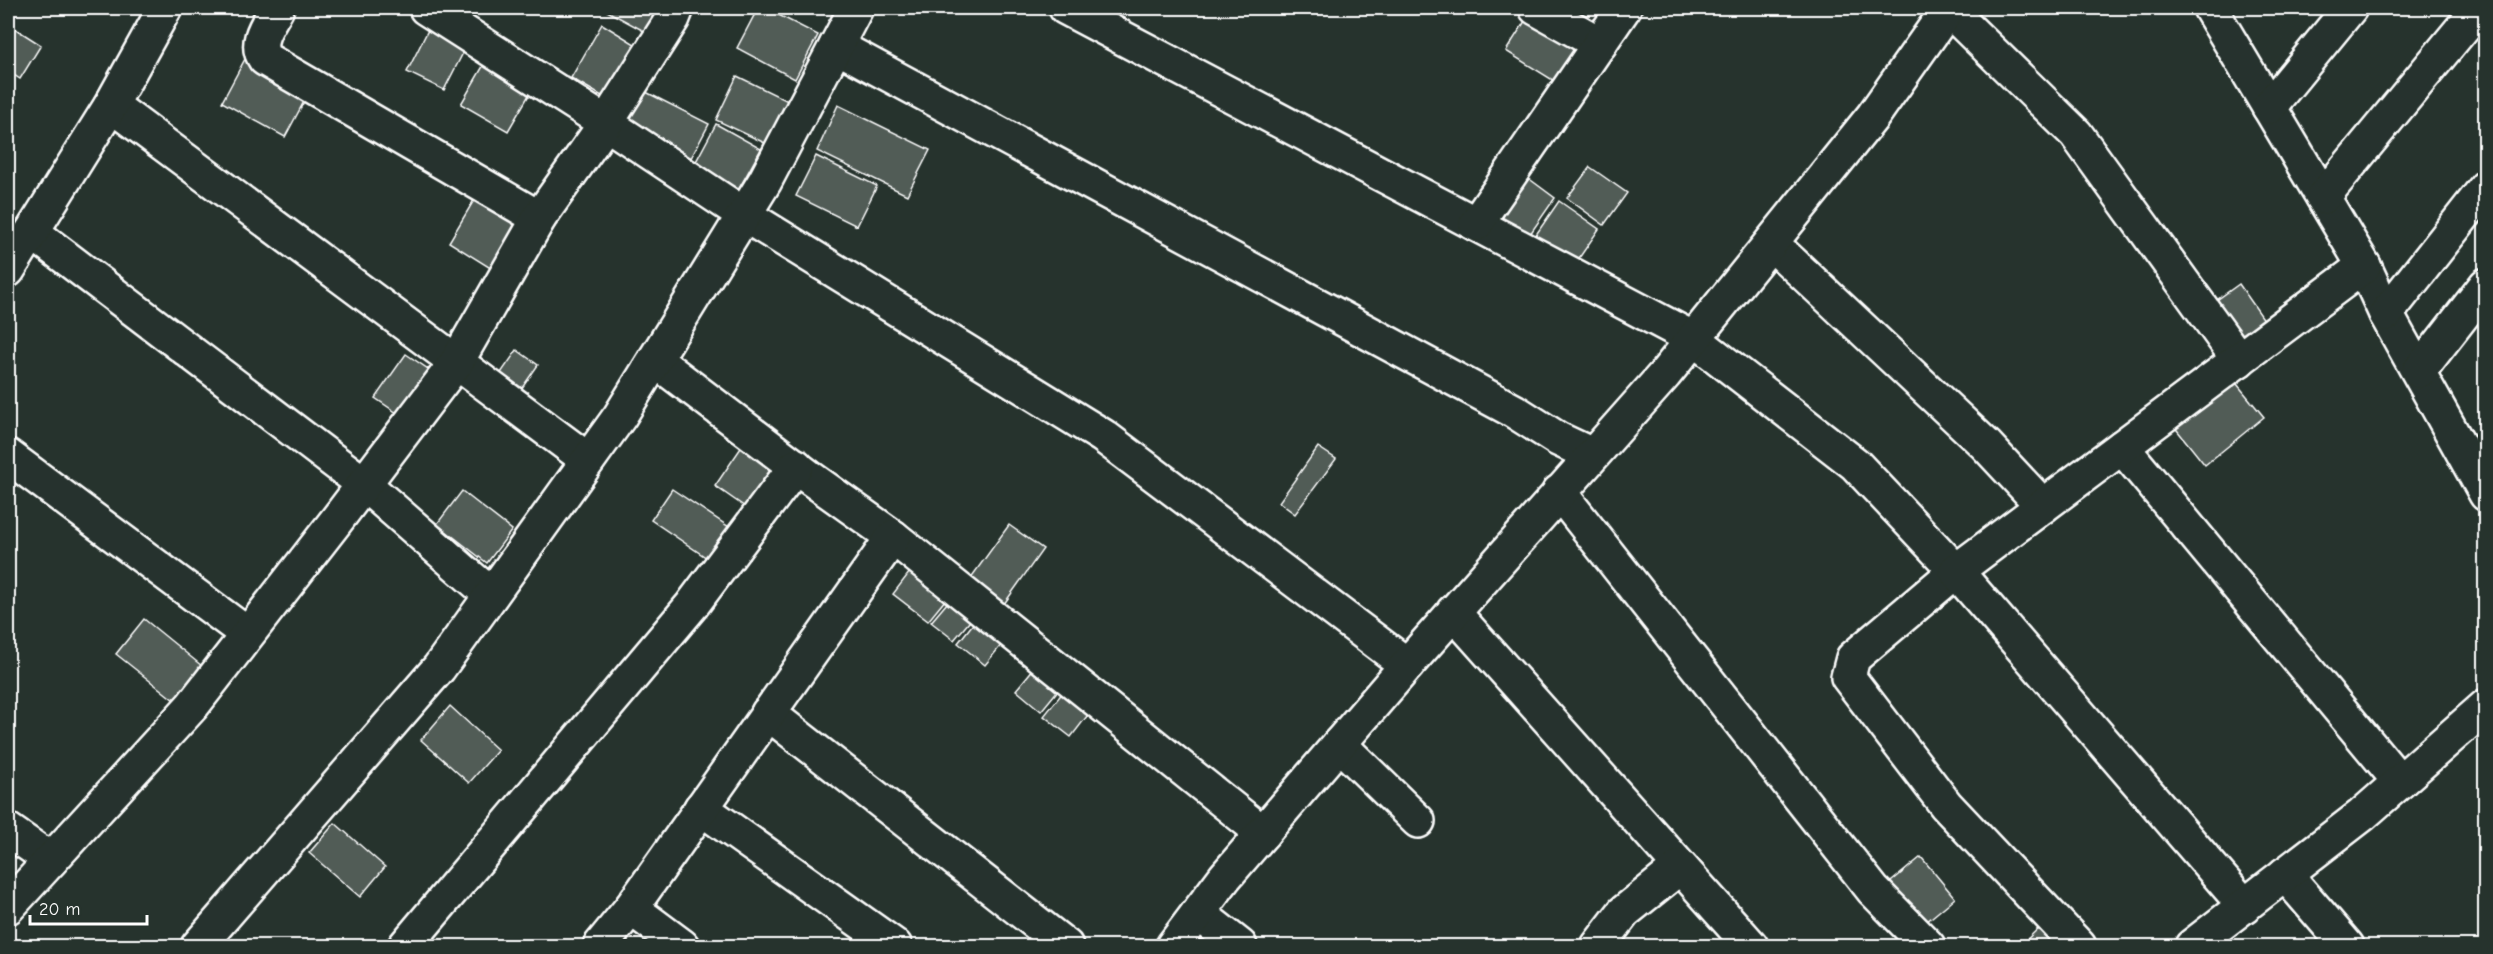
<svg xmlns="http://www.w3.org/2000/svg" width="2493" height="954" viewBox="0 0 2493 954" font-family="'Comic Neue',sans-serif">
<style>
.building{fill:#515c57;stroke:#fff;stroke-width:1.5}
.lines{fill:none;stroke-linecap:round;stroke-linejoin:round}
.minor-casing{stroke:#fff;stroke-width:38}
.minor{stroke:#26332d;stroke-width:33}
</style>
<rect width="100%" height="100%" fill="#26332d"/>
<filter id="ink" filterUnits="userSpaceOnUse"><feTurbulence type="fractalNoise" baseFrequency=".0167" numOctaves="2"/><feDisplacementMap in="SourceGraphic" scale="12" xChannelSelector="R" yChannelSelector="G"/><feConvolveMatrix kernelMatrix="1 2 1 2 8 2 1 2 1" color-interpolation-filters="sRGB"/></filter>
<g filter="url(#ink)">
<!-- building -->
<g class="building">
<path d="M609 8H669L653 36 607 11Z"/>
<path d="M758 8H765L818 35 795 79 737 48Z"/>
<path d="M1532 10 1585 43 1559 84 1506 51Z"/>
<path d="M8 24 41 45 20 79 8 71Z"/>
<path d="M431 24 468 43 444 90 407 72Z"/>
<path d="M602 24 643 49 612 102 571 78Z"/>
<path d="M489 56 536 83 508 131 461 104Z"/>
<path d="M245 59 308 94 285 137 222 102Z"/>
<path d="M737 76 788 101 767 144 716 120Z"/>
<path d="M638 88 709 124 691 158 620 123Z"/>
<path d="M838 105 930 150 907 195 817 151Z"/>
<path d="M716 124 761 149 736 194 692 169Z"/>
<path d="M816 156 877 186 857 226 796 196Z"/>
<path d="M1590 167 1627 193 1604 225 1567 198Z"/>
<path d="M1520 172 1555 198 1528 237 1492 211Z"/>
<path d="M477 195 521 223 492 269 449 242Z"/>
<path d="M1559 201 1599 229 1575 264 1535 236Z"/>
<path d="M2239 284 2267 324 2238 344 2210 305Z"/>
<path d="M2486 291V326L2468 313Z"/>
<path d="M517 350 538 365 515 398 494 383Z"/>
<path d="M406 354 431 371 400 415 375 398Z"/>
<path d="M2228 373 2264 417 2205 465 2169 420Z"/>
<path d="M749 436 782 459 748 509 715 486Z"/>
<path d="M1318 447 1336 459 1295 514 1279 502Z"/>
<path d="M672 489 732 529 710 560 651 520Z"/>
<path d="M462 491 512 530 487 563 437 524Z"/>
<path d="M1009 525 1043 549 1004 604 970 579Z"/>
<path d="M919 560 955 588 928 621 893 594Z"/>
<path d="M958 590 980 609 954 640 931 622Z"/>
<path d="M983 611 1011 633 985 665 958 643Z"/>
<path d="M144 619 202 666 174 700 116 654Z"/>
<path d="M1043 657 1068 678 1041 711 1016 690Z"/>
<path d="M1071 682 1098 702 1071 737 1044 716Z"/>
<path d="M450 706 498 750 469 783 421 740Z"/>
<path d="M335 823 385 867 360 897 309 853Z"/>
<path d="M1921 857 1955 898 1920 927 1886 886Z"/>
<path d="M2043 924 2065 946H2020Z"/>
</g>
<g class="lines">
<defs>
<g id="minor">
<path d="M277 8C269 23 253 42 265 59L539 218"/>
<path d="M677 8 673 18 606 123 743 214 1103 436 1407 665"/>
<path d="M1066 8 1694 339 1855 464 1956 571 1853 658 1848 677 1946 805 2079 946"/>
<path d="M1536 8 1600 44"/>
<path d="M1947 8 2076 134 2239 360"/>
<path d="M2210 8 2364 266 2386 314 2486 494"/>
<path d="M836 46 1514 411 1558 439 1592 455"/>
<path d="M111 105 588 460"/>
<path d="M2269 107 2350 8"/>
<path d="M2323 197 2479 8"/>
<path d="M1476 224 1624 8"/>
<path d="M32 232 364 484 491 595"/>
<path d="M1771 243 1986 445 2043 506"/>
<path d="M8 270 111 105 165 8"/>
<path d="M2386 314 2486 187"/>
<path d="M655 360 809 477 893 537 1263 833"/>
<path d="M2419 371 2486 285"/>
<path d="M2122 447 2400 782"/>
<path d="M8 456 247 634"/>
<path d="M1559 492 1873 890 1928 946"/>
<path d="M1453 612 1751 946"/>
<path d="M768 713 1066 946"/>
<path d="M1339 744 1418 821"/>
<path d="M701 808 895 946"/>
<path d="M8 830 51 860"/>
<path d="M2285 874 2347 946"/>
<path d="M2245 906 1956 571 2364 266"/>
<path d="M8 907 192 706 336 521 456 363 539 218 606 123 426 8"/>
<path d="M631 908 893 537"/>
<path d="M1198 913 1240 946"/>
<path d="M198 946 439 668 620 416 765 181 856 8"/>
<path d="M405 946 692 605 796 466"/>
<path d="M600 946 631 908 682 946"/>
<path d="M1173 946 1225 877 1407 665 1665 374 1873 116 1949 8"/>
<path d="M1598 946 1624 912 1680 867"/>
<path d="M2192 946 2362 815 2486 706"/>
</g>
</defs>
<!-- minor casing -->
<use href="#minor" class="minor-casing"/>
<!-- minor -->
<use href="#minor" class="minor"/>
</g>
</g>
<!-- margin -->
<rect width="2493" height="954" fill="none" stroke="#26332d" stroke-width="30"/>
<rect x="15" y="15" width="2463" height="924" fill="none" stroke="#fff" stroke-width="2" filter="url(#ink)"/>
<!-- scale -->
<path d="M30 915v9h117v-9" fill="none" stroke="#ffffff" stroke-width="3"/>
<text x="39" y="915" font-size="18" fill="#ffffff" stroke="#26332d" stroke-width="4.5" paint-order="stroke">20 m</text>
</svg>
